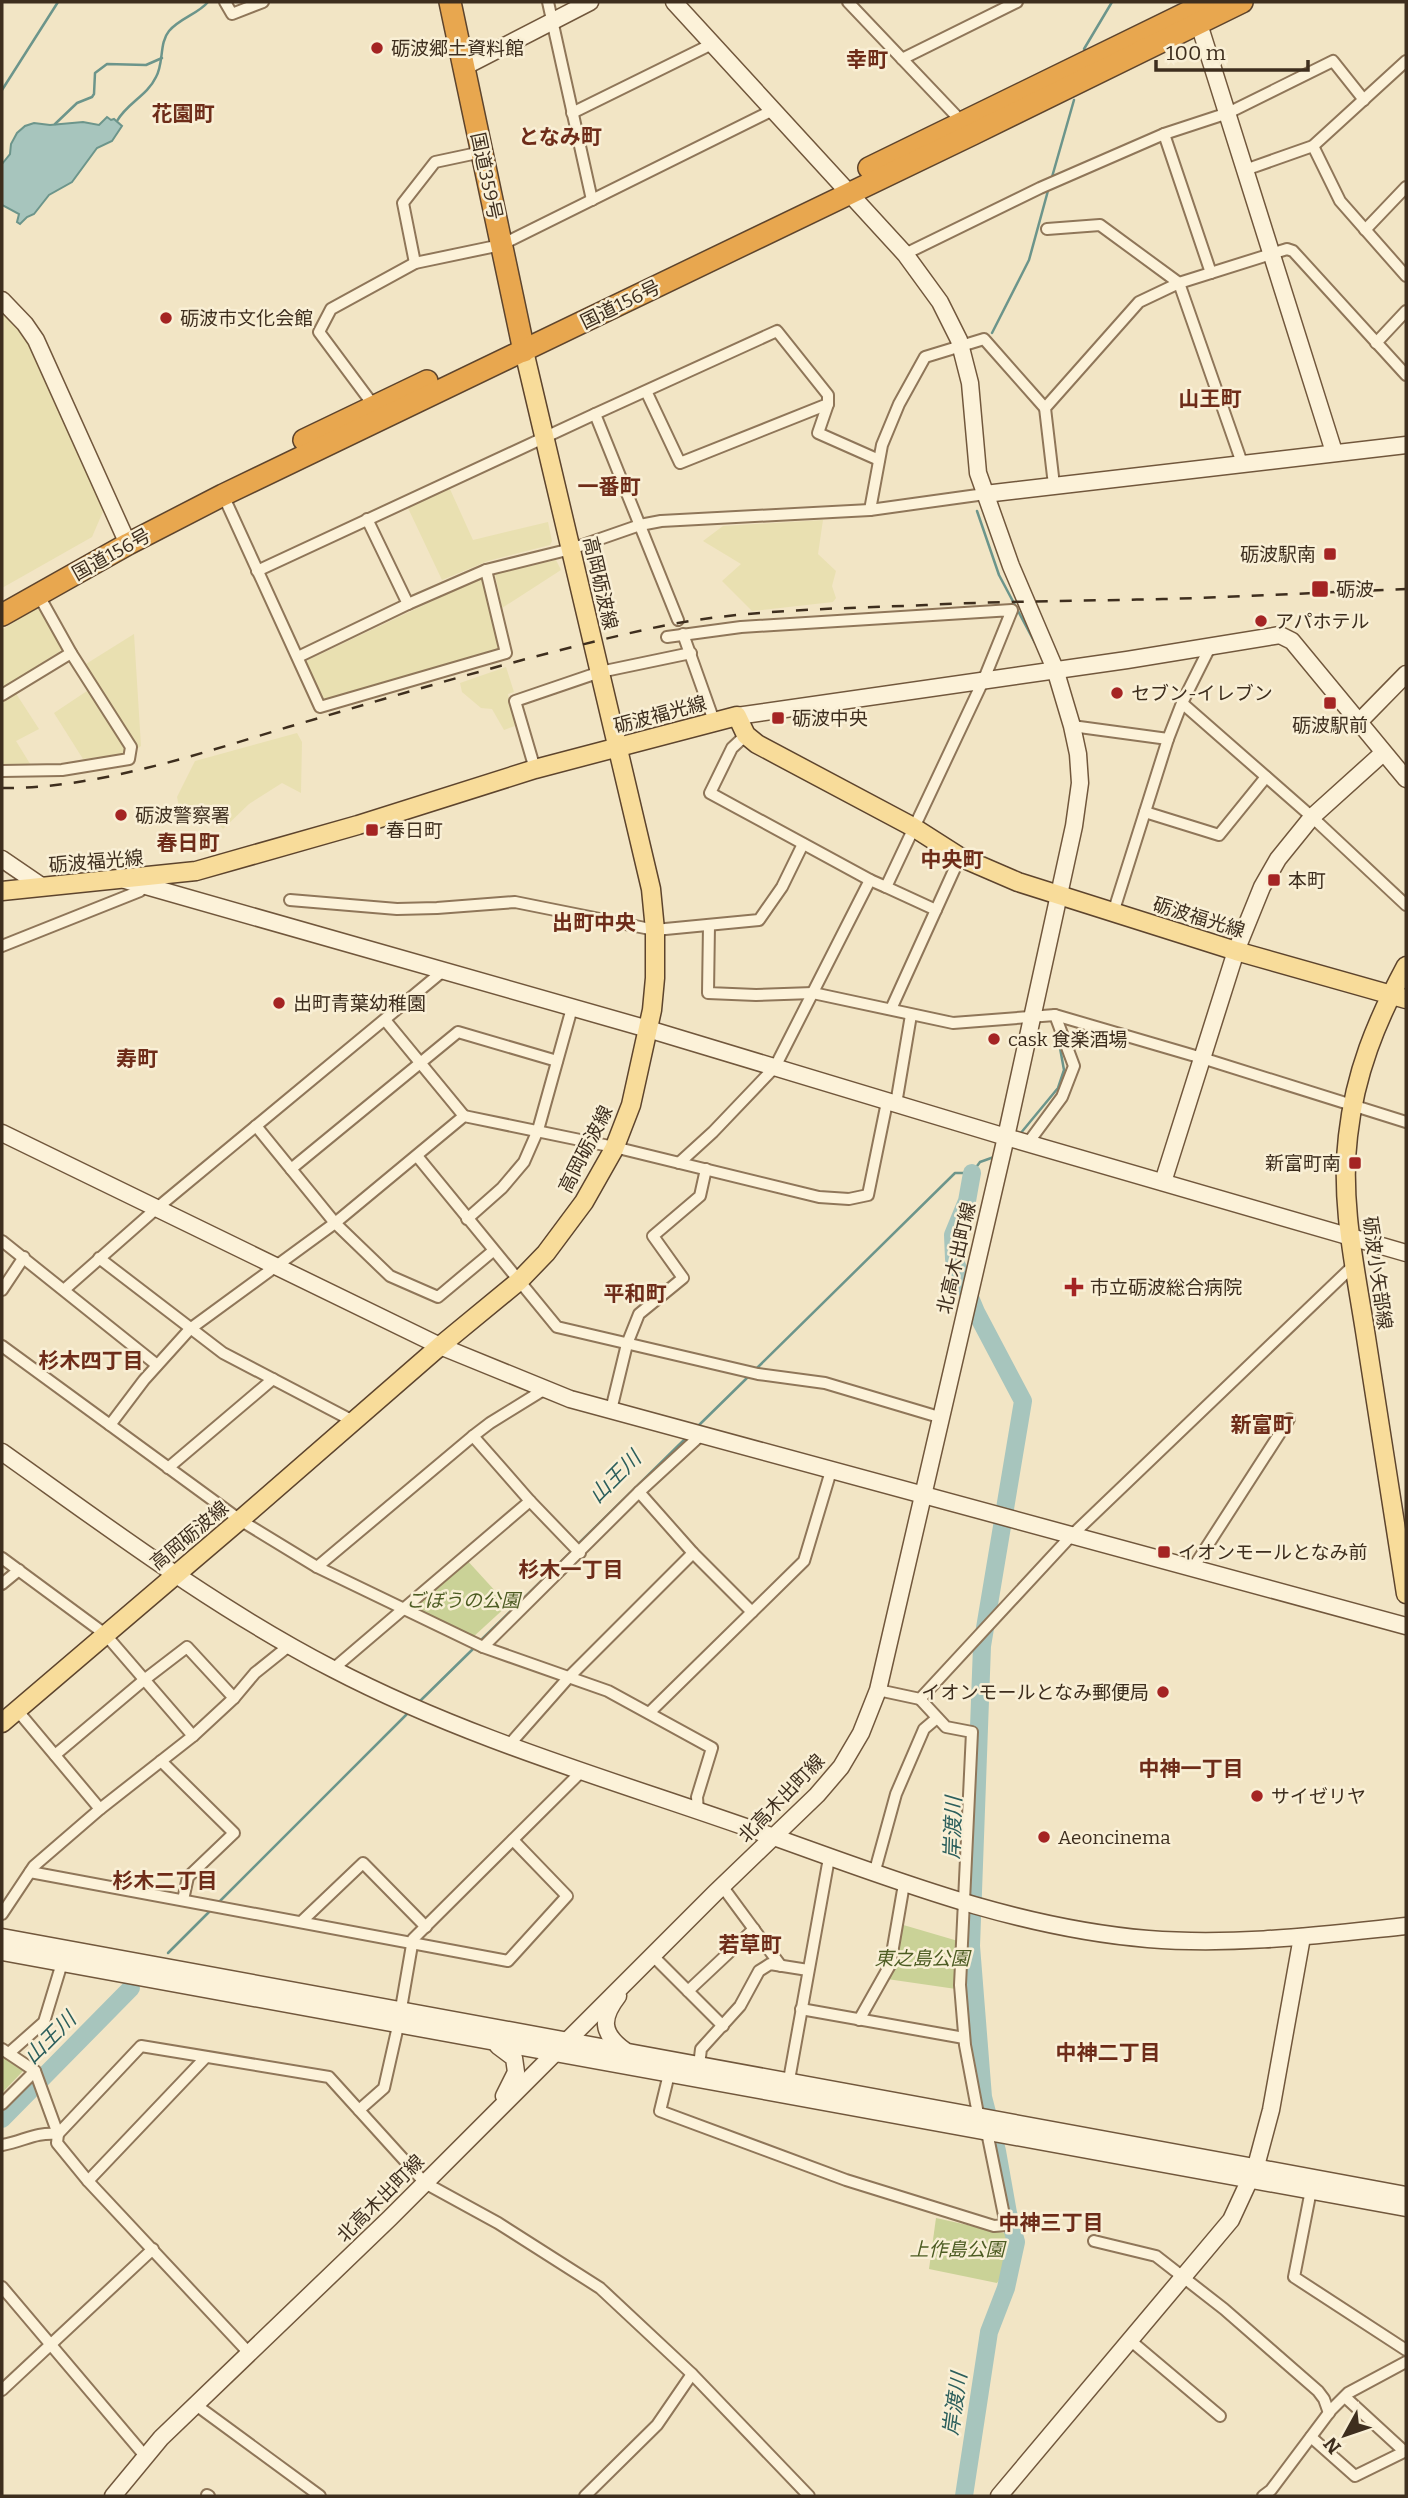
<svg xmlns="http://www.w3.org/2000/svg" width="1408" height="2498" viewBox="0 0 1408 2498" font-family="Bitter,'Noto Sans JP',serif">
<style>
.farmland{fill:#e9e0b1}
.green{fill:#cad297}
.water{fill:#a7c5bd;stroke:#6c958b;stroke-width:2}
.lines{fill:none;stroke-linecap:round;stroke-linejoin:round}
.stream{stroke:#6c958b;stroke-width:2.5}
.river{stroke:#a7c5bd;stroke-width:18}
.street-casing{stroke:#8f7659;stroke-width:14}
.secondary-casing{stroke:#71573c;stroke-width:19}
.primary-casing{stroke:#5d442d;stroke-width:21}
.highway-casing{stroke:#5d442d;stroke-width:24}
.street{stroke:#fcf2d9;stroke-width:10}
.secondary{stroke:#fcf2d9;stroke-width:16}
.primary{stroke:#f8dc9a;stroke-width:18}
.highway{stroke:#e8a74f;stroke-width:21}
.rail{stroke:#3e2e1e;stroke-width:2.5;stroke-dasharray:12 12;stroke-linecap:butt}
.poi-dot{fill:#a42423;stroke:#f9efd5;stroke-width:2.5}
.labels{text-anchor:middle;stroke-width:5;stroke-linejoin:round;paint-order:stroke}
.poi-label{font-size:19px;fill:#3e2e1e;stroke:#f9efd5;text-anchor:start}
.street-label{font-size:19px;fill:#3e2e1e;stroke:#f9efd5}
.park-label{font-size:19px;font-style:italic;fill:#4d5c23;stroke:#f9efd5}
.neighbourhood-label{font-size:21px;font-weight:bold;fill:#6e2c19;stroke:#f9efd5}
.water-label{font-size:21px;font-style:italic;fill:#2c5f5c;stroke:#f9efd5}
</style>
<rect width="100%" height="100%" fill="#f2e5c5"/>
<!-- farmland -->
<g class="farmland">
<path d="M2 310 18 327 45 374 104 509 92 537 2 588Z"/>
<path d="M449 487 473 540 548 522 552 541 550 545 488 561 442 580 408 508Z"/>
<path d="M823 520 818 554 836 571 832 586 836 598 833 602 752 611 722 581 741 564 703 541 723 526Z"/>
<path d="M556 560 561 570 502 608 495 574Z"/>
<path d="M481 578 485 581 500 649 322 700 305 664 308 660Z"/>
<path d="M36 608 42 612 63 647 59 652 2 688V630Z"/>
<path d="M134 634 141 746 138 748 86 664Z"/>
<path d="M506 667 514 692 508 694 515 726 504 730 492 709 481 708 462 692 460 683Z"/>
<path d="M90 689 126 746 124 754 83 759 54 713Z"/>
<path d="M15 692 39 729 16 741 32 767H2V700Z"/>
<path d="M297 733 302 742 301 793 282 783 249 804 223 829 203 804 180 811 177 797 195 761Z"/>
</g>
<!-- green -->
<g class="green">
<path d="M465 1558 508 1605 472 1638 407 1608Z"/>
<path d="M900 1924 958 1941 956 1989 887 1979Z"/>
<path d="M2 2055 24 2070 2 2093Z"/>
<path d="M936 2218 1008 2234 1006 2270 997 2283 929 2269Z"/>
</g>
<!-- water -->
<path class="water" d="M107 117 111 120 114 119 122 126 112 141 97 148 72 182 49 195 34 214 27 217 20 224 17 222 19 214 2 205V164L10 154 11 144 17 133 25 126 34 123 50 125 83 122 99 125Z"/>
<g class="lines">
<!-- stream -->
<g class="stream">
<path d="M1084 49 1112 2"/>
<path d="M2 90 58 2"/>
<path d="M117 121C127 103 147 96 156 77 164 63 159 43 169 31 180 18 198 14 208 2"/>
<path d="M55 124 77 103 92 97 94 94 95 73 107 64 146 65 162 58"/>
<path d="M1052 177 1074 100"/>
<path d="M992 333 1029 260 1049 187"/>
<path d="M977 511 999 575 1035 643"/>
<path d="M1020 1134 1058 1088 1064 1070 1058 1037"/>
<path d="M756 1369 955 1173H972L980 1162 994 1157"/>
<path d="M696 1428 749 1376"/>
<path d="M576 1546 686 1438"/>
<path d="M479 1642 572 1551"/>
<path d="M417 1704 475 1647"/>
<path d="M217 1904 410 1711"/>
<path d="M168 1953 212 1909"/>
</g>
<!-- river -->
<g class="river">
<path d="M2 2119 131 1988"/>
<path d="M964 2496 989 2332 1006 2288 1016 2242 1008 2213 997 2151 983 2097 971 1946 982 1646 1023 1401 976 1312 954 1259 953 1235 967 1201 972 1173"/>
</g>
<defs>
<g id="street">
<path d="M225 2 232 14 263 2"/>
<path d="M548 2 592 200"/>
<path d="M848 2 964 124"/>
<path d="M902 59 1017 2"/>
<path d="M572 113 714 43"/>
<path d="M1164 134 1211 273"/>
<path d="M1313 146 1340 201 1406 276"/>
<path d="M1245 170 1313 146 1406 61"/>
<path d="M1047 229 1100 225 1179 283 1242 463"/>
<path d="M1365 230 1406 187"/>
<path d="M905 254 1040 188 1164 134 1228 113 1333 61 1364 100"/>
<path d="M415 263 403 203 435 162 482 152"/>
<path d="M1376 343 1406 311"/>
<path d="M828 404 818 433 879 460"/>
<path d="M374 406 319 332 331 309 415 263 501 245 773 110"/>
<path d="M595 414 777 331 828 395V404L680 463 646 391"/>
<path d="M1054 485 1045 408 1139 302 1179 283 1287 249 1293 251 1406 375"/>
<path d="M223 495 320 707 506 653 486 570"/>
<path d="M870 510 882 445 899 404 925 357 984 339 1045 408"/>
<path d="M367 519 408 604"/>
<path d="M257 571 595 414 678 620"/>
<path d="M683 634 714 721"/>
<path d="M667 637 741 627 1012 610 984 679 886 887 870 880 775 1067 713 1132 679 1163"/>
<path d="M298 657 408 604 486 570 571 549 640 525 661 521 870 510 985 494"/>
<path d="M2 695 71 653"/>
<path d="M1182 703 1312 817 1406 905"/>
<path d="M1072 726 1168 739"/>
<path d="M746 735 732 748 710 793 870 880"/>
<path d="M535 769 515 701 600 672 691 653"/>
<path d="M2 771 62 770 129 759 131 747 71 653 38 594"/>
<path d="M1145 812 1219 835 1266 777"/>
<path d="M886 887 936 910"/>
<path d="M290 900 397 909 437 908 515 902 655 930 759 920 782 887 803 844"/>
<path d="M1113 913 1168 739 1182 703 1210 647"/>
<path d="M709 925 708 993 756 995 813 993 953 1023 1055 1015 1202 1058 1406 1122"/>
<path d="M2 946 140 891 144 885"/>
<path d="M891 1009 960 857"/>
<path d="M385 1020 464 1116"/>
<path d="M896 1104 911 1015"/>
<path d="M256 1126 335 1223 390 1276 438 1297 493 1251"/>
<path d="M1028 1143 1062 1097 1074 1066 1055 1015"/>
<path d="M417 1156 557 1327 758 1374 825 1383 939 1417"/>
<path d="M291 1169 458 1032 557 1061"/>
<path d="M467 1219 502 1188 524 1162 538 1130 572 1008"/>
<path d="M2 1241 157 1365"/>
<path d="M99 1258 223 1353 353 1421"/>
<path d="M65 1289 157 1208 443 971"/>
<path d="M2 1290 24 1257"/>
<path d="M2 1346 240 1520 317 1567 483 1647 608 1691 712 1748 697 1797 698 1812"/>
<path d="M611 1410 627 1344 639 1314 683 1278 653 1236 700 1196 706 1169"/>
<path d="M110 1425 144 1380 190 1329 335 1223 464 1116 614 1147 819 1197 849 1199 868 1195 887 1102"/>
<path d="M473 1436 530 1501 580 1553"/>
<path d="M168 1468 273 1379"/>
<path d="M639 1492 693 1553 752 1612"/>
<path d="M2 1558 105 1634 193 1736"/>
<path d="M317 1567 473 1436 490 1423 545 1389"/>
<path d="M1193 1568 1289 1419"/>
<path d="M2 1584 19 1570"/>
<path d="M483 1647 639 1492 701 1435"/>
<path d="M333 1669 530 1501"/>
<path d="M878 1690 920 1699 1071 1536 1354 1265"/>
<path d="M920 1699 946 1727 972 1732 960 1985 965 2045 978 2114"/>
<path d="M17 1710 100 1809"/>
<path d="M649 1713 804 1561 831 1471"/>
<path d="M509 1745 569 1677 693 1553"/>
<path d="M55 1755 144 1680 187 1647 234 1698"/>
<path d="M161 1761 234 1833 188 1877 183 1900"/>
<path d="M30 1872 508 1961 567 1896 513 1840"/>
<path d="M874 1874 896 1794 924 1729 937 1718"/>
<path d="M722 1886 781 1966"/>
<path d="M2 1914 34 1866 100 1809 193 1736 234 1698 255 1673 290 1645"/>
<path d="M301 1922 363 1863 426 1927"/>
<path d="M652 1955 723 2026"/>
<path d="M688 1991 754 1929"/>
<path d="M801 2009 964 2038"/>
<path d="M859 2020 890 1965 904 1884"/>
<path d="M2 2049 35 2071"/>
<path d="M9 2053 44 2022 62 1963"/>
<path d="M699 2065 701 2049 740 2006 759 1971 770 1964 808 1970"/>
<path d="M669 2074 660 2111 846 2180 994 2226 1006 2225 987 2132"/>
<path d="M789 2080 829 1858"/>
<path d="M2 2104 35 2071 58 2134 57 2143 88 2181 249 2353"/>
<path d="M359 2110 384 2088 398 2026 413 1939 582 1771"/>
<path d="M2 2145C25 2141 34 2132 58 2134L141 2046 329 2077 425 2183 498 2223 600 2288 692 2374 809 2496"/>
<path d="M88 2181 206 2057"/>
<path d="M1312 2185 1294 2277 1406 2350"/>
<path d="M1094 2241 1156 2256 1224 2309 1318 2391 1324 2399 1329 2413"/>
<path d="M2 2287 145 2456"/>
<path d="M1131 2341 1220 2416"/>
<path d="M2 2390 153 2249"/>
<path d="M1345 2397 1405 2452"/>
<path d="M196 2405 320 2496"/>
<path d="M1311 2437 1355 2476 1406 2451"/>
<path d="M207 2495 209 2496"/>
<path d="M585 2496 657 2425 692 2374"/>
<path d="M1263 2496 1271 2490 1331 2410 1348 2393 1406 2362"/>
</g>
<g id="secondary">
<path d="M1199 24 1334 452"/>
<path d="M464 67 590 2"/>
<path d="M2 300 25 324 36 340 128 544"/>
<path d="M985 494 1406 445"/>
<path d="M737 716 1127 660 1280 635 1292 641 1406 779"/>
<path d="M1359 722 1406 674"/>
<path d="M2 859 43 887"/>
<path d="M125 880 648 1029 1006 1137 1406 1253"/>
<path d="M2 1133 440 1346 570 1399 1406 1626"/>
<path d="M1163 1182 1236 951 1262 887 1278 859 1312 817 1383 753"/>
<path d="M2 1452C109 1528 215 1608 333 1669 473 1742 626 1784 774 1837 897 1881 1017 1928 1148 1939 1235 1946 1320 1935 1406 1926"/>
<path d="M2 1937 1406 2195"/>
<path d="M2 1952 1406 2208"/>
<path d="M618 1996C601 2018 601 2033 624 2050"/>
<path d="M498 2046 514 2058 516 2072 504 2096"/>
<path d="M113 2496 161 2438 390 2218 715 1893 817 1795 841 1767 861 1733 878 1690 1006 1137 1074 826 1080 783 1078 754 1072 726 1055 669 1011 566 978 473 970 383 959 340 940 302 905 254 674 2"/>
<path d="M999 2496 1231 2220 1256 2166 1271 2110 1302 1937"/>
</g>
<g id="primary">
<path d="M2 891 196 871 358 825 535 769 737 716 746 735 757 744 913 827 960 857 1018 882 1236 951 1406 999"/>
<path d="M1406 966C1376 1022 1355 1073 1348 1136 1340 1201 1355 1267 1365 1331 1379 1419 1392 1506 1406 1594"/>
<path d="M2 1723 240 1520 440 1346 519 1281 546 1253 584 1202 614 1149 631 1105 652 1010 655 978V930L651 889 524 351"/>
</g>
<g id="highway">
<path d="M450 2 524 351"/>
<path d="M869 168 1209 2"/>
<path d="M304 440 427 381"/>
<path d="M2 615 128 544 223 495 973 134 1242 2"/>
</g>
</defs>
<!-- street casing -->
<use href="#street" class="street-casing"/>
<!-- secondary casing -->
<use href="#secondary" class="secondary-casing"/>
<!-- primary casing -->
<use href="#primary" class="primary-casing"/>
<!-- highway casing -->
<use href="#highway" class="highway-casing"/>
<!-- street -->
<use href="#street" class="street"/>
<!-- secondary -->
<use href="#secondary" class="secondary"/>
<!-- primary -->
<use href="#primary" class="primary"/>
<!-- highway -->
<use href="#highway" class="highway"/>
<!-- rail -->
<path class="rail" d="M2 788C95 789 199 754 288 727 408 692 527 656 648 629 736 609 836 609 926 605 1005 601 1084 601 1163 599 1244 597 1325 592 1406 589"/>
</g>
<!-- markers -->
<g class="poi-dot">
<circle cx="377" cy="48" r="7"/>
<circle cx="166" cy="318" r="7"/>
<rect x="1323" y="547" width="14" height="14" rx="3.5"/>
<rect x="1311" y="580" width="18" height="18" rx="3.5"/>
<circle cx="1261" cy="621" r="7"/>
<circle cx="1117" cy="693" r="7"/>
<rect x="1323" y="696" width="14" height="14" rx="3.5"/>
<rect x="771" y="711" width="14" height="14" rx="3.5"/>
<circle cx="121" cy="815" r="7"/>
<rect x="365" y="823" width="14" height="14" rx="3.5"/>
<rect x="1267" y="873" width="14" height="14" rx="3.5"/>
<circle cx="279" cy="1003" r="7"/>
<circle cx="994" cy="1039" r="7"/>
<rect x="1348" y="1156" width="14" height="14" rx="3.5"/>
<path d="M1070.5 1276.5h7v7h7v7h-7v7h-7v-7h-7v-7h7z"/>
<rect x="1157" y="1545" width="14" height="14" rx="3.5"/>
<circle cx="1163" cy="1692" r="7"/>
<circle cx="1257" cy="1796" r="7"/>
<circle cx="1044" cy="1837" r="7"/>
</g>
<g class="labels">
<!-- poi labels -->
<g class="poi-label">
<text x="391" y="55">砺波郷土資料館</text>
<text x="180" y="325">砺波市文化会館</text>
<text x="1316" y="561" text-anchor="end">砺波駅南</text>
<text x="1336" y="596">砺波</text>
<text x="1275" y="628">アパホテル</text>
<text x="1131" y="700">セブン-イレブン</text>
<text x="792" y="725">砺波中央</text>
<text x="1330" y="732" text-anchor="middle">砺波駅前</text>
<text x="135" y="822">砺波警察署</text>
<text x="386" y="837">春日町</text>
<text x="1288" y="887">本町</text>
<text x="293" y="1010">出町青葉幼稚園</text>
<text x="1008" y="1046">cask 食楽酒場</text>
<text x="1341" y="1170" text-anchor="end">新富町南</text>
<text x="1090" y="1294">市立砺波総合病院</text>
<text x="1178" y="1559">イオンモールとなみ前</text>
<text x="1149" y="1699" text-anchor="end">イオンモールとなみ郵便局</text>
<text x="1271" y="1803">サイゼリヤ</text>
<text x="1058" y="1844">Aeoncinema</text>
</g>
<!-- street labels -->
<g class="street-label">
<text transform="translate(487 176) rotate(78)" y="7">国道359号</text>
<text transform="translate(620 304) rotate(-26)" y="7">国道156号</text>
<text transform="translate(111 554) rotate(-29)" y="7">国道156号</text>
<text transform="translate(601 583) rotate(77)" y="7">高岡砺波線</text>
<text transform="translate(660 714) rotate(-15)" y="7">砺波福光線</text>
<text transform="translate(96 861) rotate(-5)" y="7">砺波福光線</text>
<text transform="translate(1199 917) rotate(17)" y="7">砺波福光線</text>
<text transform="translate(585 1149) rotate(-63)" y="7">高岡砺波線</text>
<text transform="translate(956 1258) rotate(-77)" y="7">北高木出町線</text>
<text transform="translate(1378 1273) rotate(82)" y="7">砺波小矢部線</text>
<text transform="translate(189 1535) rotate(-40)" y="7">高岡砺波線</text>
<text transform="translate(781 1798) rotate(-46)" y="7">北高木出町線</text>
<text transform="translate(380 2198) rotate(-45)" y="7">北高木出町線</text>
</g>
<!-- park labels -->
<g class="park-label">
<text x="463" y="1607">ごぼうの公園</text>
<text x="922" y="1965">東之島公園</text>
<text x="957" y="2256">上作島公園</text>
</g>
<!-- neighbourhood labels -->
<g class="neighbourhood-label">
<text x="867" y="67">幸町</text>
<text x="183" y="121">花園町</text>
<text x="560" y="144">となみ町</text>
<text x="1210" y="406">山王町</text>
<text x="609" y="494">一番町</text>
<text x="188" y="850">春日町</text>
<text x="952" y="867">中央町</text>
<text x="594" y="930">出町中央</text>
<text x="137" y="1066">寿町</text>
<text x="635" y="1301">平和町</text>
<text x="91" y="1368">杉木四丁目</text>
<text x="1262" y="1432">新富町</text>
<text x="571" y="1577">杉木一丁目</text>
<text x="1191" y="1776">中神一丁目</text>
<text x="165" y="1888">杉木二丁目</text>
<text x="750" y="1952">若草町</text>
<text x="1108" y="2060">中神二丁目</text>
<text x="1051" y="2230">中神三丁目</text>
</g>
<!-- water labels -->
<g class="water-label">
<text transform="translate(615 1477) rotate(-45)" y="7">山王川</text>
<text transform="translate(953 1828) rotate(-88)" y="7">岸渡川</text>
<text transform="translate(50 2038) rotate(-45)" y="7">山王川</text>
<text transform="translate(955 2404) rotate(-82)" y="7">岸渡川</text>
</g>
</g>
<!-- border -->
<rect width="1408" height="2498" fill="none" stroke="#3e2e1e" stroke-width="7"/>
<!-- north arrow -->
<g transform="translate(1345 2435) rotate(230)" stroke="#f9efd5" stroke-width="5" paint-order="stroke">
<path d="M0-5L12 26L0 18L-12 26Z" fill="#3e2e1e"/>
<text y="-10" font-size="19" font-weight="bold" text-anchor="middle" fill="#3e2e1e">N</text>
</g>
<!-- scale -->
<path d="M1156 60v10h152v-10" fill="none" stroke="#3e2e1e" stroke-width="3.5"/>
<text x="1166" y="60" font-size="21" fill="#3e2e1e" stroke="#f9efd5" stroke-width="5" paint-order="stroke">100 m</text>
</svg>
